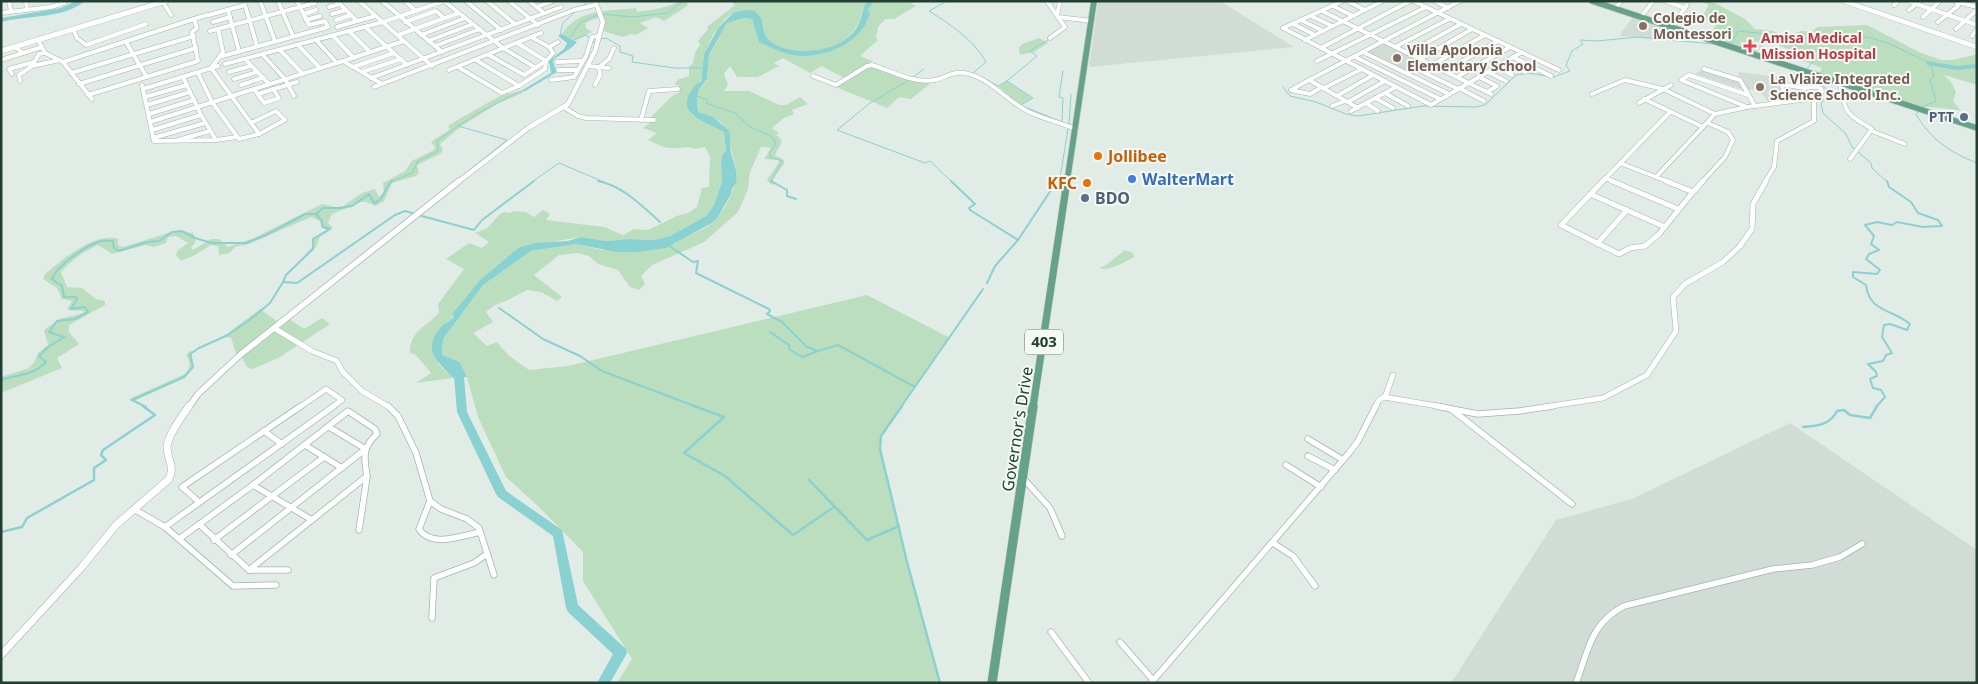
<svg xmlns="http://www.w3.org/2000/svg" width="1978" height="684" viewBox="0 0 1978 684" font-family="'Noto Sans',sans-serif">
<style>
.built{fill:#d0dcd5}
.green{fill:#bbdebf}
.water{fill:#8ad1d2}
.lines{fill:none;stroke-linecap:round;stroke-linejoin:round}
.stream-far2{stroke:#8ad1d2;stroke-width:1}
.stream-far1{stroke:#8ad1d2;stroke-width:2}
.stream{stroke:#8ad1d2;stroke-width:2.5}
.river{fill:#8ad1d2;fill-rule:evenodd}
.minor-far2-casing{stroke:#a5b4ac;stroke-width:5}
.minor-far1-casing{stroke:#a5b4ac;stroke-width:6}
.minor-casing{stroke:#a5b4ac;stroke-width:7}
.tertiary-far2-casing{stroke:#a5b4ac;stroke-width:5.5}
.tertiary-far1-casing{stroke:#a5b4ac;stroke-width:7}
.tertiary-casing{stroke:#a5b4ac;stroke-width:8}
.secondary-casing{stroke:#a0b8ad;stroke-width:6}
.primary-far2-casing{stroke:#c1c9c6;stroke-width:7}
.primary-far1-casing{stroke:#c1c9c6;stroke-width:8}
.primary-casing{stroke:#c1c9c6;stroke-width:10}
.minor-far2{stroke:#fff;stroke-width:4}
.minor-far1{stroke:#fff;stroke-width:5}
.minor{stroke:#fff;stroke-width:5.5}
.tertiary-far2{stroke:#fff;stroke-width:4.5}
.tertiary-far1{stroke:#fff;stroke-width:5.5}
.tertiary{stroke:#fff;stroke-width:7}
.secondary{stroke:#fff;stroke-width:5}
.primary-far2{stroke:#66a28a;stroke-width:5.5}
.primary-far1{stroke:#66a28a;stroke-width:7}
.primary{stroke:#66a28a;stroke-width:9}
.education-dot{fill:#8d6e63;stroke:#f3f9f5;stroke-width:2}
.health-dot{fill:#e0444e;stroke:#f3f9f5;stroke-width:2}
.service-dot{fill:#5c6f8a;stroke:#f3f9f5;stroke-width:2}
.food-dot{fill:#e8710a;stroke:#f3f9f5;stroke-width:2}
.shop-dot{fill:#3f7fe0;stroke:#f3f9f5;stroke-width:2}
.labels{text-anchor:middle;stroke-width:4;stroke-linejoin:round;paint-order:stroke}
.far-education-label{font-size:14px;font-weight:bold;fill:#785e54;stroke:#f3f9f5;text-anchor:start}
.far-health-label{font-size:14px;font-weight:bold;fill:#be3a42;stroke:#f3f9f5;text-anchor:start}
.far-service-label{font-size:14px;font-weight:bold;fill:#4e5e75;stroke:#f3f9f5;text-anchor:end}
.shield{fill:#f3f9f5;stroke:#61766c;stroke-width:1}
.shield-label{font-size:15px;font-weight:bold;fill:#223e32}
.food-label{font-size:16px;font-weight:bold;fill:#c56008;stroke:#f3f9f5;text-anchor:start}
.shop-label{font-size:16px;font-weight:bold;fill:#366cbe;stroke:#f3f9f5;text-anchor:start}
.service-label{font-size:16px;font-weight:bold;fill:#4e5e75;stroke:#f3f9f5;text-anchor:start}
.street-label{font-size:16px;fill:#223e32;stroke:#f3f9f5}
</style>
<rect width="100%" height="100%" fill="#e2ece6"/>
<!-- built -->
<g class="built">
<path d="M1098 1H1220L1294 47 1089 67Z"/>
<path d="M1633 17 1687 35 1681 42 1619 36Z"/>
<path d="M1761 38 1768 40 1756 53 1737 47 1741 42Z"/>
<path d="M1384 43 1428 64 1411 74 1366 53Z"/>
<path d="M1704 69 1740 79 1738 72 1786 78 1789 86 1782 84 1788 101 1770 104 1758 89 1745 90 1695 74Z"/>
<path d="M1790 423 1977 550V683H1451L1556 520 1632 499Z"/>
</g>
<!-- green -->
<g class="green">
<path d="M674 1H688L687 6 664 21 656 17 640 23 648 28 636 35 631 34 623 37 603 31 605 21 603 18 594 19 585 23 586 28 592 32 575 40 562 34C578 8 610 11 636 8L637 12C651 9 662 9 676 3Z"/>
<path d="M731 1H867C860 11 861 23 853 32 837 53 791 57 770 41 763 36 763 27 762 20 761 17 757 13 755 11L733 13 726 18 714 33 704 54 702 75 692 115 724 132 726 150 722 156 721 164 722 182 714 205 706 216 670 236 654 240 629 239 606 241 580 237 518 248 480 280 452 314 454 317 441 327 434 342 438 364 453 378 416 383 431 373 415 354 410 353C409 332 427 326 439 313L438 304 464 269 446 259 469 243 482 248 489 242 475 233 487 228 500 214 504 212 510 213 514 211 525 212 534 217 543 210 550 214 546 220 604 227 623 235 634 229 648 230 677 216 688 213 697 207 702 188 709 187 710 157 705 147 695 149C687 145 680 149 671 148 663 148 655 143 648 140L657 133 643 128 650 123 647 121 671 97 680 92 679 85H675L677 80 689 76V67L693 63 695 53 700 45 698 41 708 29 707 27 735 5Z"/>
<path d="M875 1H915L911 4 916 6 894 19H885L878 27 876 38 878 40 860 56 872 61 845 78 821 66 810 73 783 58 774 63 779 66 758 77H737L730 66 724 74 728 85 724 91H749L779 105H786L800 97 808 104 792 110 794 114 784 118 772 128 779 133 776 135 779 137 782 142 775 155 784 160V164L772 180 776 183 772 185 767 180 779 162 778 160 764 159 771 148 761 147 750 172 748 189 738 212 704 242 652 265 641 276 645 284 639 290 630 287 618 270 598 264 589 256 578 253 559 255 534 275 562 297 557 301 541 292 527 290 508 300 495 305 486 312 493 322 473 333 487 346 497 342 508 355 529 370 568 366 867 295 950 338 881 436 880 449 907 562 940 683H617L632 659 583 581V552L540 508 506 477 478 417 467 377 460 362 442 355 443 339 483 285 531 251 576 244 602 250 675 244C688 233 708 231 718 217 725 209 736 186 737 176 738 173 727 131 724 127 720 119 707 116 698 112L697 100 699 89 707 80 709 56 727 23 744 18 752 19 759 42C772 47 786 54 800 56 827 58 870 38 868 9Z"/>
<path d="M1700 1H1714L1715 3 1745 19 1755 29 1773 31 1785 36 1802 31 1812 32 1817 27 1867 25 1919 52 1941 60H1953L1975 55 1977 52V85L1944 75 1951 82 1956 92 1953 101 1961 111C1946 107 1932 109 1916 105L1819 74 1822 68 1803 61 1804 57 1766 39 1741 42 1737 47 1708 37 1717 24 1701 18 1709 5Z"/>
<path d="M1039 38 1048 43 1034 52 1020 55 1019 48 1022 44Z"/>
<path d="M871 66C892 68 911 85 932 82L911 99 899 97 887 108 836 87 865 68Z"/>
<path d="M1007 81 1033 98 1020 105 998 86Z"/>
<path d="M521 91 523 92 522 93 497 104 463 125 440 144 443 150 440 154 417 165 419 173 416 176 392 183 384 201 376 206 366 202H361L332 214 328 223 333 228 320 237 316 247 307 256 305 255 312 247V238L327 230 321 227 320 221 311 217 249 244 235 247 229 253 219 255 218 246 211 245 195 255 181 261 176 255 178 250 188 243 176 236 168 237 166 243 154 247 145 245 112 254 98 245C85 251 70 261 61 272L67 287 82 288 96 299 105 301V305L69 325V332L79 344 57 358 62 368 1 393V377L29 368 35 361 38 353 48 345 44 330 59 319 84 313 83 311 67 310 72 301 62 299 57 288 43 279 45 274C62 260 95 231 118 239V245L123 247 174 231 193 233C197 240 196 243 191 248L193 250 211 239H219L228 247 254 238 322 204 336 207 343 206 362 193 375 189 379 197 384 192 383 183 405 171 412 161 434 150 435 147 431 143C436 136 444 135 450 129L448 126 454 122 500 96Z"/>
<path d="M1125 250 1133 253 1134 257C1124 262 1110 272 1099 268L1106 265Z"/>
<path d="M260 309 278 322 237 356 231 338 224 336Z"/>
<path d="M288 318 304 329 322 318 330 324 280 357 253 369 247 367 241 356Z"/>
<path d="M191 350 194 366 182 379 132 402 129 399 185 374C191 366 191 363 186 355Z"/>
</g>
<!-- water -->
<g class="water">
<path d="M875 1 868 9 870 14C867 19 866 24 863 28 850 47 822 57 800 56 786 55 772 48 759 42L752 19 744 18 727 23 709 55 707 79 699 89 697 100 698 112 713 117 729 131C731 139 729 148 732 156 735 167 741 179 732 189L731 194 718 217 712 223 666 248 638 252H616L576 244 531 251 483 285 443 339 442 355 460 362 467 377 453 378C438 361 421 352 441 327 444 324 450 321 454 317L452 314 480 280 518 248 535 243 568 241 580 237 606 241 629 239 654 240 670 236 706 216 714 205 722 182 721 164 722 156 726 150 724 132C711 124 676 115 690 93 693 88 695 84 701 82L704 54 718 28 733 13 745 10 755 11C757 13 761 17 762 20 763 27 763 35 770 41 791 57 835 53 853 33 861 24 861 13 866 2Z"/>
<path d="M562 34 577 42 571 48 554 59 553 62 557 72 525 91H521L551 73 549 61 564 49 567 43 558 36Z"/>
</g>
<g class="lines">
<!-- stream-far2 -->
<g class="stream-far2">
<path d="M947 1 929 11C951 25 973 39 986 62L973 73"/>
<path d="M582 7 588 1"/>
<path d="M602 14 632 17 668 13 683 1"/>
<path d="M560 35 563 23 576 11"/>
<path d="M569 39 580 23 597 15"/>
<path d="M601 39 606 38 620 46V52L633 56 632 62 675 68H702"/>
<path d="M572 41 586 35 594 42 598 40"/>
<path d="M1726 43 1732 42 1738 31 1777 35 1796 49"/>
<path d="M1808 71 1807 69 1813 61 1796 49 1798 42 1806 38 1868 37 1890 44 1930 63 1934 76 1930 80 1936 101 1922 107"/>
<path d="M1810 75 1831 93 1829 98 1824 99 1821 104 1823 113 1846 134 1852 147 1871 163 1872 168 1887 182"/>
<path d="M913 77 924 69"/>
<path d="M909 80 870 103 837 130 925 163 930 161 952 182"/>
<path d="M987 80 998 86 1007 81 1037 56 1030 51 1051 38"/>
<path d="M1007 81 1033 98 1021 105"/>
<path d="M1283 87 1290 96 1316 102 1346 114 1358 116 1423 106 1476 107 1485 105 1516 75 1528 73 1554 77 1570 71 1566 65 1572 51 1583 44 1580 40 1596 41 1639 37 1713 44"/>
<path d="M697 96 708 100 706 103 735 113 750 127 771 136 775 141V146L770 152V157L782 161 771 182"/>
<path d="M1020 105 1062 122"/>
<path d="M1919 111 1916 114C1930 139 1951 153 1977 163"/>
<path d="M1062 122 1063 98 1059 97 1063 71"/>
<path d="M1069 125 1071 94"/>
<path d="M457 180 507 140 458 126"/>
<path d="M390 182 412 173 418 161 438 151 437 141C465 120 493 104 524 90"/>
<path d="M532 182 559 163 604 182"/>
<path d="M1057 182 1061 172 1068 129"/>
</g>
<!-- stream-far1 -->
<g class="stream-far1">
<path d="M598 181C623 186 641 205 660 222"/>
<path d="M771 181 787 190V196L796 199"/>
<path d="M951 181 975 204 969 208 970 210 1018 240"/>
<path d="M418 215 474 230 482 220 534 181"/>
<path d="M669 246 693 262 698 261 696 273 769 309 770 311 767 314 782 322 807 347 818 351 838 345 915 387"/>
<path d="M283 282 286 275 313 249V239L330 229 323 227 322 221 316 214"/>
<path d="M987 283 995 266 1018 240 1057 181"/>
<path d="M499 308 543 339 580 356 602 371 697 407"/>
<path d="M770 332 789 345V349L802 357 818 351"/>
<path d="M1 380C18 374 33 376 46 362L39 356 48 347 64 337 49 332 57 321 75 319 88 312 85 307 71 309 77 299 76 297H64L62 286 52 279C57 265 87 245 101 241 105 240 109 241 113 241L114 248 119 251 147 242 159 241 172 232 182 231 195 238 212 243H246L266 235 305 214H316L323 208H341L352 206 369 194 374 203C385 199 384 188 392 181"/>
<path d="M146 407 132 400 184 377 193 367 190 354 199 348 228 335 252 318 270 303 283 282 297 283 395 215 405 211 415 214"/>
<path d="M901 407 983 289"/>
<path d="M1876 407 1885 397 1881 390 1873 388 1870 379 1877 376 1876 372 1868 364 1883 361 1886 355 1892 353 1882 337 1884 325 1890 324 1907 330 1910 324C1892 309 1869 312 1866 285L1853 277V272L1877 274 1880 270 1866 259 1869 254 1879 250 1871 244 1874 236 1865 225 1877 222 1892 225 1897 222 1923 227 1942 226 1938 220 1918 213 1911 202 1889 187 1887 181"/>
</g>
<!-- stream -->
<g class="stream">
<path d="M694 406 724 417 684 453 725 476 793 535 834 507"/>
<path d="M902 406 881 436 880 449 907 562 940 683"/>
<path d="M1803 427C1817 426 1830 425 1837 411L1844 410 1850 415 1870 418 1877 406"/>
<path d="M809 480 867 540 899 526"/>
<path d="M1 532 22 527 27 518 94 480V468L106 460 101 455 103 450 155 415 143 406"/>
</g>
<!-- river -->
<g class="river">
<path d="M76 1H85C63 19 28 15 1 22V18L61 8Z"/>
<path d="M1927 61 1957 66 1977 64V68L1957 70 1927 65Z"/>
<path d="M453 364 457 365 464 377 467 412 506 491 562 530 578 605 626 649 627 653 610 683H597L613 654 568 612 566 608 553 536 498 497 496 494 457 412 454 377 448 368 449 365Z"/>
</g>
<defs>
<g id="minor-far2">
<path d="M9 1 11 11"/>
<path d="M26 1 27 10"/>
<path d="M260 1 275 41"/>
<path d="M278 1 293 36"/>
<path d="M337 1 357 21 376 16"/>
<path d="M359 1 432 66"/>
<path d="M382 1 442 52"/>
<path d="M405 1 415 10"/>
<path d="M444 1 503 48 536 68"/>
<path d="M466 1 501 30"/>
<path d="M487 1 515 24"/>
<path d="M509 1 538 25"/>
<path d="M529 1 544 13"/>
<path d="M1047 1 1058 17 1092 21"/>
<path d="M1347 1 1365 10"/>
<path d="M1413 1 1559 70"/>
<path d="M1435 1 1448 8"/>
<path d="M1665 1 1685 8"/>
<path d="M1908 1 1977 25"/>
<path d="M163 2 171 15"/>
<path d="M1957 2 1977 7"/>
<path d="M1894 5 1898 1"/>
<path d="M1333 6 1353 16"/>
<path d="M329 7 340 4"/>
<path d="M537 7 553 1"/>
<path d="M1615 9 1621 1"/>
<path d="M228 10 239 51"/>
<path d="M1909 10 1920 1"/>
<path d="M1322 11 1491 94"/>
<path d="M1 13 51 7 64 3 63 1"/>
<path d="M304 14 316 10"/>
<path d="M332 14 346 10"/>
<path d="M209 15 245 5 257 46"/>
<path d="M1057 15 1060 1"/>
<path d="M1311 16 1332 26"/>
<path d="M1641 17 1653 1"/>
<path d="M1923 17 1940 1"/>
<path d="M194 19 207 15"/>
<path d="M306 20 320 16"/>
<path d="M336 20 351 15"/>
<path d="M1301 20 1323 31"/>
<path d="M213 22 230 17"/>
<path d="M405 22 436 11 444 18"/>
<path d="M1938 22 1958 6 1956 1"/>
<path d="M1293 24 1315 35"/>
<path d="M337 27 357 21"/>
<path d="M365 27 407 65"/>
<path d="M1283 28 1431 105 1522 52"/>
<path d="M1283 28 1343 1"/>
<path d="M1671 28 1687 5"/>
<path d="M73 29 77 38 86 45 146 24"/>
<path d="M218 29 223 52 211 68 259 134 285 120 276 111 251 123"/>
<path d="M1956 29 1977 10"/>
<path d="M210 31 315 3"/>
<path d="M349 31 370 52"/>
<path d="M398 35 459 13"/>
<path d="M421 35 465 18"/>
<path d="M333 36 354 58"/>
<path d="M1972 36 1977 29"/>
<path d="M1050 38 1065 27 1058 17"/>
<path d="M38 40 45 53 63 62 92 99"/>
<path d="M316 40 337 63"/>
<path d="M1305 40 1383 1"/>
<path d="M428 41 473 24"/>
<path d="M126 42 146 76"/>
<path d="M298 45 319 67"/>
<path d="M435 46 480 29"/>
<path d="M549 47 558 42"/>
<path d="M1395 47 1449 19"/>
<path d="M1321 48 1410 1"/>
<path d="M280 50 302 73"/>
<path d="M1363 52 1449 94"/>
<path d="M23 53 42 47"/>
<path d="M1408 53 1461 24"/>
<path d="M263 55 285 79 294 96"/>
<path d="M489 55 524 75 546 61 553 53 549 47 531 37"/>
<path d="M219 57 328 27 325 21 309 25 297 1"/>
<path d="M1355 57 1440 99"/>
<path d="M1513 57 1551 76"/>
<path d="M245 59 269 84"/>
<path d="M1420 59 1472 29"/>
<path d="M1 60 23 53 15 47"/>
<path d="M476 60 519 86 545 69 546 61 517 43"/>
<path d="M343 61 404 41"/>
<path d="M1317 61 1426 7"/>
<path d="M63 62 194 19 197 28 192 32 198 61 88 95"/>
<path d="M557 62 582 61"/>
<path d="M1505 62 1525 72"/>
<path d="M225 64 383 22 444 1"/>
<path d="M1432 65 1485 35"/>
<path d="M32 66 60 60"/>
<path d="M588 66 609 68"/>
<path d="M353 67 394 53"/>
<path d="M458 67 502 93 519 86"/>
<path d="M1496 67 1512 75"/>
<path d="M1704 69 1740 80 1755 106"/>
<path d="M449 70 541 33"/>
<path d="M558 70H577"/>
<path d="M1421 71 1458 89"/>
<path d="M1445 71 1498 41"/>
<path d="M229 72 251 66"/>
<path d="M362 72 401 59"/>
<path d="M1488 72 1506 81"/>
<path d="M71 73 194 36"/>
<path d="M198 73 212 102 239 139 259 134"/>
<path d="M12 74 9 69 34 62"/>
<path d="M813 76 836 85 867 66 872 65C891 71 914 84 935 80 945 78 952 71 964 73 990 77 1006 101 1029 112 1044 119 1061 123 1076 129"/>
<path d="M1457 77 1510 47"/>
<path d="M1479 77 1497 86 1487 92"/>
<path d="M371 78 561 7"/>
<path d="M234 79 257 72"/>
<path d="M551 80 574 77 586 56 592 37 599 36"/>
<path d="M20 81 19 75 32 66 39 54 45 53"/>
<path d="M1840 83C1845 113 1846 114 1872 129L1850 159"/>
<path d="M79 84 196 48"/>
<path d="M142 85 154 141 216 140 201 115 183 77"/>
<path d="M241 85 262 78"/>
<path d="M595 85 600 75 599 67 609 59 614 48"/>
<path d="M374 87 574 10 595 5"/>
<path d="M1324 88 1362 69"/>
<path d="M1459 88 1484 101"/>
<path d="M143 89 218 66"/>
<path d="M273 89 279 98 264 103 254 89 343 61 382 84"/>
<path d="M1291 90 1310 94 1322 87"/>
<path d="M1291 90 1309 80"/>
<path d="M1385 93 1408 106"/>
<path d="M258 94 297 82"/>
<path d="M1592 94 1625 80 1663 89 1715 114 1747 107 1817 98"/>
<path d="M1337 96 1373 75"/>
<path d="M145 97 187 85"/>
<path d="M1375 98 1393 108"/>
<path d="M1644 99 1703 127"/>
<path d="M1788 101 1781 84 1804 88 1818 87"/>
<path d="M1348 102 1385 81"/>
<path d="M1366 103 1378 111"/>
<path d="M1639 103 1671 85"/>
<path d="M147 105 190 92"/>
<path d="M1332 106 1345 101"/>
<path d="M1747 107 1681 80 1689 75 1748 95"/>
<path d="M565 108 578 116 586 118 654 120"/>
<path d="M1358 108 1309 80 1460 1"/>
<path d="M1351 111 1396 87"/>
<path d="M149 114 194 100"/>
<path d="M641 120 649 91 678 89"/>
<path d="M150 122 254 89"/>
<path d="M152 130 201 115"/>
<path d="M1872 131 1905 144"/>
<path d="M153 138 205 123"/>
<path d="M178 140 210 131"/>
<path d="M216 140 237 137"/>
<path d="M1620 163 1656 177"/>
<path d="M1605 178 1615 182"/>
<path d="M1602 182 1670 112"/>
<path d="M1669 182 1656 177 1715 114"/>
<path d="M1702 182 1725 157 1733 140 1728 132 1708 123"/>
<path d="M1765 182 1774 167 1777 141 1814 121V101L1822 92 1821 89 1797 73 1792 67"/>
</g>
<g id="minor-far1">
<path d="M1603 181 1561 225 1619 254 1630 248 1645 246 1659 234 1693 192"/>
<path d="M1612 181 1678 209"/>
<path d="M1666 181 1693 192 1703 181"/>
<path d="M1590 194 1665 227"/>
<path d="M1597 244 1627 210"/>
<path d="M274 328 312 351 337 361 342 371 362 391 389 407"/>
<path d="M1385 397 1393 375"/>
<path d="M300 407 326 389 342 400 332 407"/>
<path d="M1375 407 1379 400 1384 397 1443 407"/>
<path d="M1545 407 1603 398 1647 375 1676 331 1673 297 1685 284 1723 262 1740 246 1752 229 1753 204 1766 181"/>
</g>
<g id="minor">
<path d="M388 406 398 416 416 453 430 501 441 509 467 519 479 528 494 575"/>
<path d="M1436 406 1478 414 1519 411 1553 406"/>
<path d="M1451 409 1572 504"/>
<path d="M329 427 364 448"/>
<path d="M264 431 282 444"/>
<path d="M1308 439 1343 460"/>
<path d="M305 445 342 468"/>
<path d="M1308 456 1335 470"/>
<path d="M1286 465 1321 487"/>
<path d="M1023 478 1050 508 1062 536"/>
<path d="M253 485 312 520"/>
<path d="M430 501 419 529C432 548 461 536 480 532"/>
<path d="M199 502 182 487 301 406"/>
<path d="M134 509 165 527 233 586 276 585"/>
<path d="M199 524 249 570H288"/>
<path d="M165 527 334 406"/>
<path d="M359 530 367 477"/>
<path d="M179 539 253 485 348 411 375 429 377 434C362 447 364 458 367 476L249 570"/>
<path d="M214 540 324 457"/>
<path d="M1273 543 1293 556 1315 586"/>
<path d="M231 555 363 451"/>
<path d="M432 618 434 578 474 563 487 554"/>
<path d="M1051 632 1089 683"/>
<path d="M1120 642 1153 680"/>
<path d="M1151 683 1349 453 1358 441 1376 406"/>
<path d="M1576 683C1589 649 1590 624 1624 606L1773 569 1812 565 1840 557 1862 544"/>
</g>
<g id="tertiary-far2">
<path d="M1844 1 1977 47"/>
<path d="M458 182 528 128 568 104 595 51 603 22 595 1"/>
</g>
<path id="tertiary-far1" d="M189 407 198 394 240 355 459 181"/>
<path id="tertiary" d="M1 655 81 568 116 525 169 479C175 465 168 462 167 448 167 436 182 416 189 406"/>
<path id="secondary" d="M1 51 166 1"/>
<g id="primary-far2">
<path d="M1592 1 1977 128"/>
<path d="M1067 182 1094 1"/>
</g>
<path id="primary-far1" d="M1033 407 1067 181"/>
<path id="primary" d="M992 683 1033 406"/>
</defs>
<!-- minor-far2 casing -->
<use href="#minor-far2" class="minor-far2-casing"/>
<!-- minor-far1 casing -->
<use href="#minor-far1" class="minor-far1-casing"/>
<!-- minor casing -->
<use href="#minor" class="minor-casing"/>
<!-- tertiary-far2 casing -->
<use href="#tertiary-far2" class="tertiary-far2-casing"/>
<!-- tertiary-far1 casing -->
<use href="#tertiary-far1" class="tertiary-far1-casing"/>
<!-- tertiary casing -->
<use href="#tertiary" class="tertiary-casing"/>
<!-- secondary casing -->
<use href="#secondary" class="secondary-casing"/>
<!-- primary-far2 casing -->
<use href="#primary-far2" class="primary-far2-casing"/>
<!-- primary-far1 casing -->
<use href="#primary-far1" class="primary-far1-casing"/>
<!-- primary casing -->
<use href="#primary" class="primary-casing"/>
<!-- minor-far2 -->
<use href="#minor-far2" class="minor-far2"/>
<!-- minor-far1 -->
<use href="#minor-far1" class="minor-far1"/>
<!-- minor -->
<use href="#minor" class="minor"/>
<!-- tertiary-far2 -->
<use href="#tertiary-far2" class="tertiary-far2"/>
<!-- tertiary-far1 -->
<use href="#tertiary-far1" class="tertiary-far1"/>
<!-- tertiary -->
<use href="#tertiary" class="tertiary"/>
<!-- secondary -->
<use href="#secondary" class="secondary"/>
<!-- primary-far2 -->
<use href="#primary-far2" class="primary-far2"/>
<!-- primary-far1 -->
<use href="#primary-far1" class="primary-far1"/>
<!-- primary -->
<use href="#primary" class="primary"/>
</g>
<!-- markers -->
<g class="education-dot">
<circle cx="1643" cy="26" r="5"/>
<circle cx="1397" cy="58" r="5"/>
<circle cx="1760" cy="87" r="5"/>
</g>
<path class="health-dot" d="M1747.5 38.5h5v5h5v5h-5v5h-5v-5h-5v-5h5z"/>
<g class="service-dot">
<circle cx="1964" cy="117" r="5"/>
<circle cx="1085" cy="198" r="5"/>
</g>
<g class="food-dot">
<circle cx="1098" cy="156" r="5"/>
<circle cx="1087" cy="183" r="5"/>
</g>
<circle class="shop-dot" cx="1132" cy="179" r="5"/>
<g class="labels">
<!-- far-education labels -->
<g class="far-education-label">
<text x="1653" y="23">Colegio de<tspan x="1653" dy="16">Montessori</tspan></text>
<text x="1407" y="55">Villa Apolonia<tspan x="1407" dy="16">Elementary School</tspan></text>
<text x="1770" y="84">La Vlaize Integrated<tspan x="1770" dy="16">Science School Inc.</tspan></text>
</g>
<!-- far-health labels -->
<g class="far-health-label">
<text x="1761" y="43">Amisa Medical<tspan x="1761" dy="16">Mission Hospital</tspan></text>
</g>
<!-- far-service labels -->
<g class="far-service-label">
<text x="1954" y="122">PTT</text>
</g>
<!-- shield labels -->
<rect class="shield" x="1025" y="329.5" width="38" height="25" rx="4"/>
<g class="shield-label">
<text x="1044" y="347">403</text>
</g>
<!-- food labels -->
<g class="food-label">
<text x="1108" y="162">Jollibee</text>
<text x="1077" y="189" text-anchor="end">KFC</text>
</g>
<!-- shop labels -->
<g class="shop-label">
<text x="1142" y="185">WalterMart</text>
</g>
<!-- service labels -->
<g class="service-label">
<text x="1095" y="204">BDO</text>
</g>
<!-- street labels -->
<g class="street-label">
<text transform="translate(1017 429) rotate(-81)" y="6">Governor's Drive</text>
</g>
</g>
<!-- border -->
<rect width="1978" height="684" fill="none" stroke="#223e32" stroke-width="5"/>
</svg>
